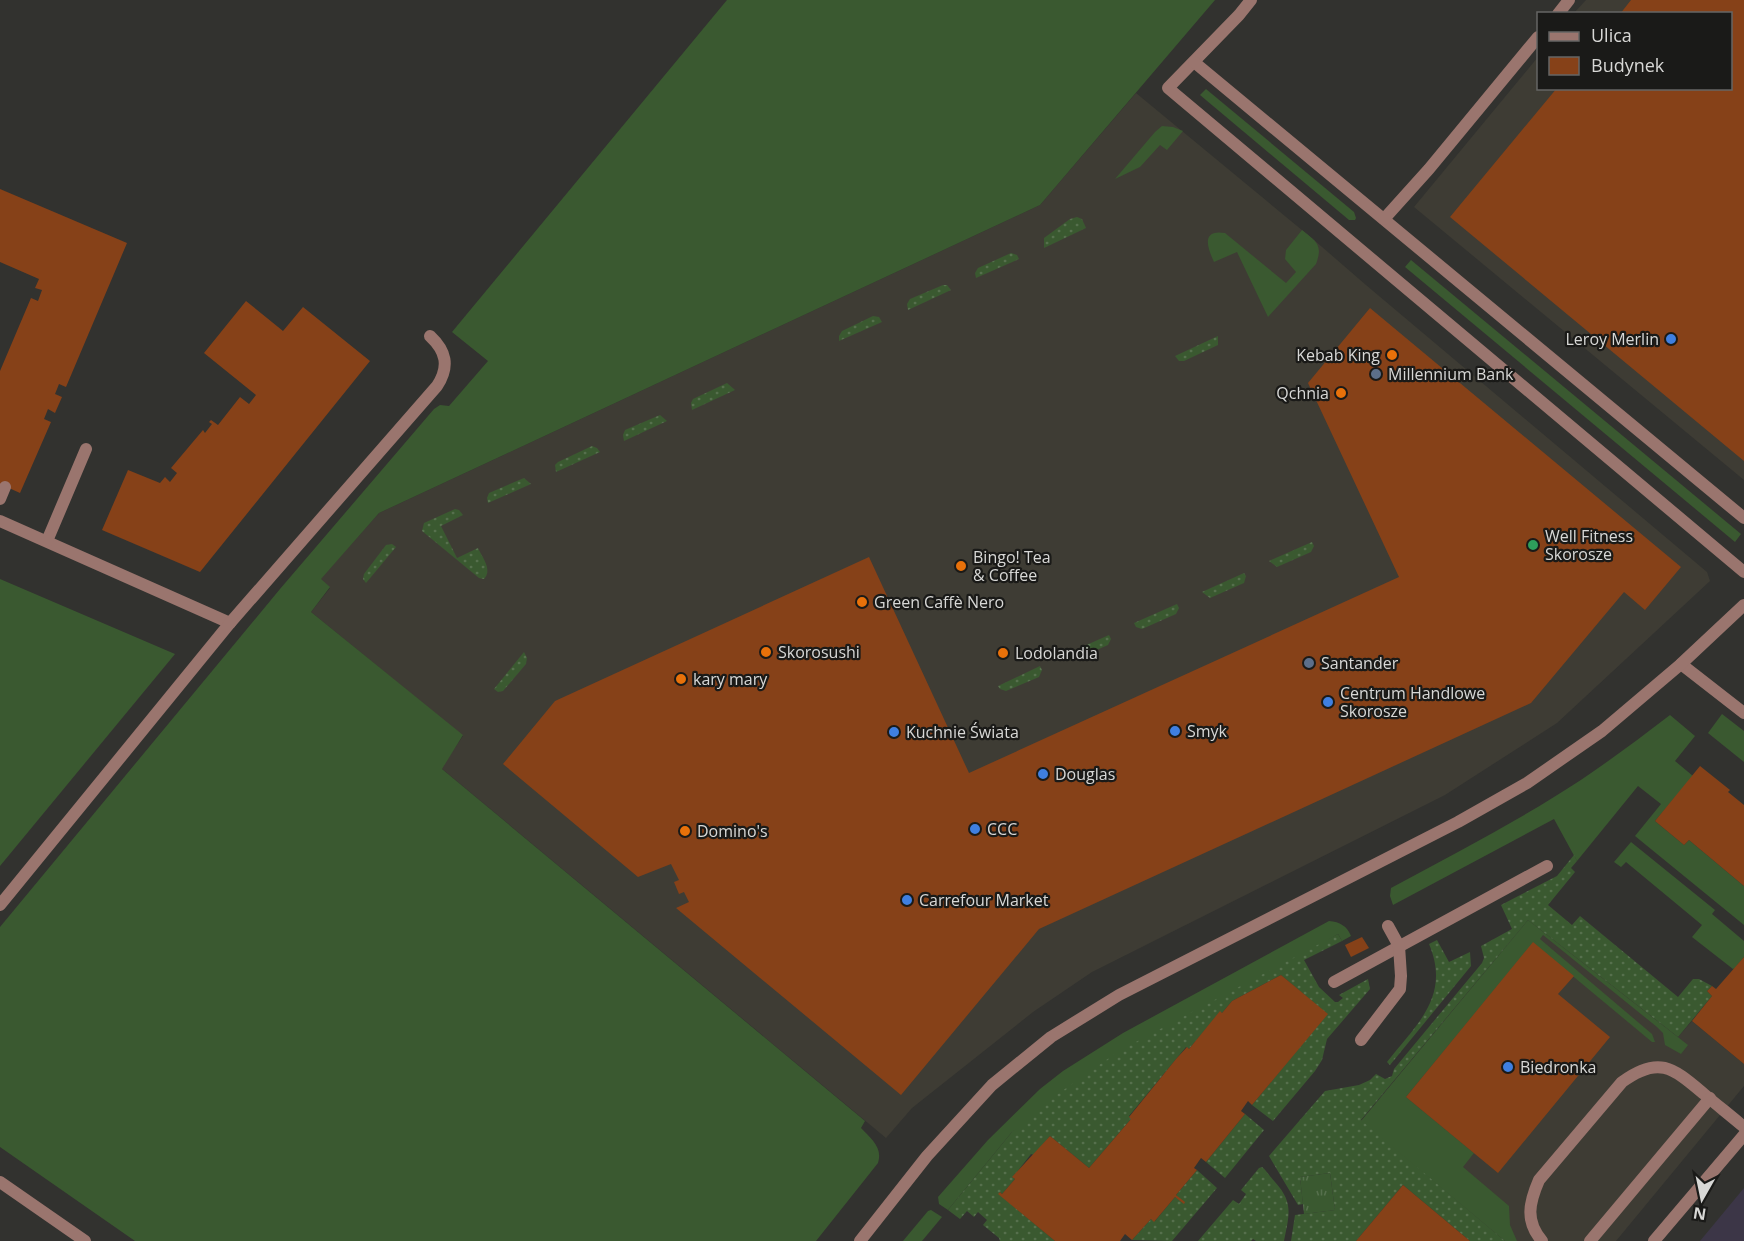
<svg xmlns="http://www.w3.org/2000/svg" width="1744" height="1241" viewBox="0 0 1744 1241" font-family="'Open Sans',sans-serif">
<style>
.built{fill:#3e3c34}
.industrial{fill:#3c3647}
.grass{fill:#3a5930}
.park{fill:url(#park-tufts)}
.garden{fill:url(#garden-dots)}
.building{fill:#864118}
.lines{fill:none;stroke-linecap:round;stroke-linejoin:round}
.lane{stroke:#9a756e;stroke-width:12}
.street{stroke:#9a756e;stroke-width:12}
.shop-dot{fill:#3f7fe0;stroke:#1a1a18;stroke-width:2}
.food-dot{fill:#e8710a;stroke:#1a1a18;stroke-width:2}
.service-dot{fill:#5c6f8a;stroke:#1a1a18;stroke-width:2}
.leisure-dot{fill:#2e9e5b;stroke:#1a1a18;stroke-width:2}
.labels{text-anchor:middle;stroke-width:4.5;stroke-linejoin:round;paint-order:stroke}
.poi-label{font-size:16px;fill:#d8d8d6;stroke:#1a1a18;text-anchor:start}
</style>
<defs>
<pattern id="park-tufts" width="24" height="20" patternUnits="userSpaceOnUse" patternTransform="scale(1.5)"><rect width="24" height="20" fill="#3a5930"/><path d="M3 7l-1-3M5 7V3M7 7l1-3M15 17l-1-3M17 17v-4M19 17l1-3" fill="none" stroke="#56704d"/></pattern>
<pattern id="garden-dots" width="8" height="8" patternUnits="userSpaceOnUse" patternTransform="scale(1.5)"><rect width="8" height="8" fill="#3a5930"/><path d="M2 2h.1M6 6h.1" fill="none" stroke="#56704d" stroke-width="1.8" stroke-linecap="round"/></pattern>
</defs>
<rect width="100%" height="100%" fill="#32322f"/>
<!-- built -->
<g class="built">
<path d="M1586 0H1744V480L1414 207 1538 57V88H1730V14L1574 13Z"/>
<path d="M1136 93 1314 240 1366 285 1707 572 1710 581 1557 723 1445 795 1092 972 1033 1012 912 1108 886 1138 441 768 463 736 311 612 330 588 320 579 379 513 1040 205Z"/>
<path d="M1528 920 1678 1037 1692 1021 1744 1064V1086L1616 1241H1505L1361 1121Z"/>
</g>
<!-- industrial -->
<path class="industrial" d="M1744 1188V1241H1700Z"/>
<!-- grass -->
<g class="grass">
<path d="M727 0H1215L1040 205 379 513 321 579 330 587 311 612 463 735 442 769 865 1121 861 1128C871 1139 883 1147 878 1163L816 1241H135L0 1147V927L280 589 434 409 440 405 449 406 488 361 452 332Z"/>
<path d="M1206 89 1354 212 1356 218 1355 220H1349L1200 95Z"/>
<path d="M1162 126 1173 127 1183 131 1167 150 1160 145 1140 167 1115 179 1155 132Z"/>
<path d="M1302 230C1317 242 1323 245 1316 264L1268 317 1237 252 1214 262C1208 249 1200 229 1225 233L1286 283 1296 272 1285 259 1286 250Z"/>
<path d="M1411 260 1741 534 1735 542 1405 267Z"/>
<path d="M0 579 175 654 0 866Z"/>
<path d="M1722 714 1744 731V762L1708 733Z"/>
<path d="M1670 715 1695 736 1675 761 1693 776 1655 821 1684 845 1689 840 1744 886V925L1635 836 1661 804 1638 786 1577 861 1554 819 1393 905 1390 896 1391 888C1446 858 1501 830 1554 797 1595 772 1632 744 1670 715Z"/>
<path d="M1631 842 1715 910 1712 914 1744 941V957L1735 968 1733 969 1692 937 1702 925 1626 862 1621 867 1614 862Z"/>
<path d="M1528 920 1688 1045 1681 1054 1665 1045 1663 1033 1657 1027 1543 935 1540 939 1652 1034 1655 1042H1652L1533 943 1406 1097 1474 1153 1463 1167 1509 1206 1510 1225 1517 1241H1505L1361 1121Z"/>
<path d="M1329 921C1340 922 1347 926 1351 936L1342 941 1338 934 1012 1132 948 1210 939 1204 938 1197 988 1140 1040 1089 1063 1071 1123 1033Z"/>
<path d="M931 1210 942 1217 922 1241H903L928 1211Z"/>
</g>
<!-- park -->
<path class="park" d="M1330 1173 1335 1210 1304 1214 1300 1177Z"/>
<!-- garden -->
<g class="garden">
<path d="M1077 217 1082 219 1086 228 1044 248V238L1070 219Z"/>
<path d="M1011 253 1017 255 1019 259 976 278 975 273 978 268Z"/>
<path d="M943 285H947L951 290 908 310 907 304 910 299Z"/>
<path d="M873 316 879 317 882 322 839 341V336L842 331Z"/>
<path d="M1218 336V345L1184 361H1179L1175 356Z"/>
<path d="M727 383 735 390 692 410 691 403 693 399Z"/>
<path d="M660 415 667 421 624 441 623 435 625 430Z"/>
<path d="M592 446 597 448 600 452 556 472 555 465 558 462Z"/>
<path d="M524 478 531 484 488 503 487 498 489 493Z"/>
<path d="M455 509 459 510 463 515 441 526 457 558 478 548C482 557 493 570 484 579L479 578 422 531 424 523Z"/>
<path d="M1312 542 1314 546 1311 552 1277 567 1269 561Z"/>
<path d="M392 544 396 547 366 583 363 579 364 574 386 545Z"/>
<path d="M1244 573 1246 576 1244 583 1210 598 1202 592Z"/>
<path d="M1177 604 1179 608 1176 614 1142 629 1136 627 1134 623Z"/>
<path d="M1109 635 1111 639 1108 645 1074 660H1070L1066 654Z"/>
<path d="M524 652 527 658 526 664 503 691 498 692 494 689Z"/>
<path d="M1040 666 1042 670 1039 677 1006 691 1000 689 998 686Z"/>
<path d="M1574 855 1577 861 1571 868 1575 872 1548 905 1572 925 1580 916 1678 997 1693 979H1699L1712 986 1707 991 1712 996 1678 1037 1528 920 1361 1120 1505 1241H1470L1403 1185 1356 1241H1291L1295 1215 1335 1210 1330 1173 1300 1177 1303 1204 1298 1205 1269 1156 1325 1091 1359 1085 1370 1080 1376 1074 1385 1079 1392 1076 1394 1069 1482 963 1484 958 1481 946 1512 929 1501 905 1557 876Z"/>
<path d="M1338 934 1342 941 1304 960 1319 987 1335 1002H1338L1343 998 1339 995 1368 979 1370 989 1327 1039 1322 1060 1315 1071 1273 1121 1252 1105 1327 1014 1281 975 1232 1001 1222 1013 1220 1012 1189 1049 1186 1047 1129 1116 1131 1119 1089 1168 1050 1136 1034 1155 1031 1154 1013 1177 1015 1179 1002 1194 1000 1192 999 1194 1055 1241H1000L999 1238 983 1225 987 1220 978 1212 974 1217 967 1211 960 1219 948 1210 1012 1132 1055 1096 1119 1051Z"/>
<path d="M1437 940 1449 962 1470 952 1471 966 1390 1065 1387 1062C1417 1024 1451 996 1429 944Z"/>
<path d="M1245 1114 1264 1130 1225 1178 1206 1162Z"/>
<path d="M1262 1167C1267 1171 1270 1177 1275 1182 1294 1203 1289 1215 1284 1241H1256L1253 1239 1251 1241H1198L1233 1200 1239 1204 1246 1194 1241 1190 1259 1168Z"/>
<path d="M1197 1170 1217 1188 1172 1241 1132 1240 1151 1219 1155 1221 1175 1197 1182 1201 1176 1195Z"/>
</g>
<!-- building -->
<g class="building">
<path d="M1631 0H1744V461L1450 217 1557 88H1730V14H1620Z"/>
<path d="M0 189 127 243 66 387 59 384 55 394 62 397 55 413 48 409 44 419 51 422 20 493 0 484V371L31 298 38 301 42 290 35 288 39 279 0 262Z"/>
<path d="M246 301 283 331 303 307 370 361 200 572 102 530 128 470 160 483 165 477 170 482 177 473 171 468 203 430 205 433 212 424 209 422 211 420 218 425 240 397 249 404 256 395 204 353Z"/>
<path d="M1370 308 1681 567 1645 610 1624 592 1531 703 1039 929 901 1095 676 908 689 902 684 892 679 894 674 882 679 880 671 864 638 877 503 764 555 701 869 557 969 773 1399 577 1308 383Z"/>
<path d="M1700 766 1730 790 1728 792 1744 805V886L1689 840 1684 845 1655 821Z"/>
<path d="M1362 937 1369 948 1351 957 1345 945Z"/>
<path d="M1533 942 1574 976 1558 994 1610 1037 1498 1173 1406 1097Z"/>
<path d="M1744 957V1064L1692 1021 1712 996 1707 991 1712 986 1716 989Z"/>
<path d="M1281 975 1328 1014 1252 1105 1248 1101 1241 1111 1245 1114 1206 1162 1201 1158 1194 1168 1197 1170 1176 1195 1185 1202 1184 1204 1175 1197 1154 1222 1151 1219 1132 1240 1125 1234 1120 1241H1055L998 1194 1000 1192 1002 1194 1015 1179 1012 1177 1050 1136 1089 1168 1131 1119 1129 1117 1176 1059 1187 1047 1189 1049 1220 1011 1222 1013 1232 1001Z"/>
<path d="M1403 1185 1470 1241H1356Z"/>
</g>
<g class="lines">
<!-- lane -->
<g class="lane">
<path d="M1251 0 1239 15 1168 88 1744 572"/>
<path d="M1558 14 1569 0"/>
<path d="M1194 62 1744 518"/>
<path d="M1384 219 1429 169 1538 37"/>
<path d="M0 499 5 487"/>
<path d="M0 521 230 623"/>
<path d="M47 541 86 449"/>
<path d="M0 905 230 623 437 386C450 366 446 351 430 336"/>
<path d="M1542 1241C1525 1221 1529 1203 1539 1180L1622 1082C1659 1055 1673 1068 1704 1094 1717 1105 1731 1116 1744 1127"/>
<path d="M1590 1241 1710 1098"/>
</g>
<!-- street -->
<g class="street">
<path d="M1681 664 1744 713"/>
<path d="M1334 982 1547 866"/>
<path d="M1361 1040 1400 989 1401 976 1399 946 1388 926"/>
<path d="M0 1182 85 1241"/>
<path d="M860 1241 927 1156 992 1085 1051 1037 1119 995 1458 822 1527 783 1602 731 1681 664 1744 605"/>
<path d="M1654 1241 1744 1135"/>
</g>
</g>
<!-- markers -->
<g class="shop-dot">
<circle cx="1671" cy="339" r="6"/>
<circle cx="1328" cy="702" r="6"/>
<circle cx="1175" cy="731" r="6"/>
<circle cx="894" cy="732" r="6"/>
<circle cx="1043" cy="774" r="6"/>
<circle cx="975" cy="829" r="6"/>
<circle cx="907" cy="900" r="6"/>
<circle cx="1508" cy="1067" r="6"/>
</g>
<g class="food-dot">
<circle cx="1392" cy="355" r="6"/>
<circle cx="1341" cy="393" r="6"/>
<circle cx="961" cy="566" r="6"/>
<circle cx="862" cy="602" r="6"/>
<circle cx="766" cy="652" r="6"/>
<circle cx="1003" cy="653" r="6"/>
<circle cx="681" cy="679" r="6"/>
<circle cx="685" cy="831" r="6"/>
</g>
<g class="service-dot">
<circle cx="1376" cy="374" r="6"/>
<circle cx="1309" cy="663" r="6"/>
</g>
<circle class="leisure-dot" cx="1533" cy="545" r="6"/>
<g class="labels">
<!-- poi labels -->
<g class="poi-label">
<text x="1659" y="345" text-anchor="end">Leroy Merlin</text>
<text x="1380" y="361" text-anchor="end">Kebab King</text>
<text x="1388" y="380">Millennium Bank</text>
<text x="1329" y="399" text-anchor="end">Qchnia</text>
<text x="1545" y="542">Well Fitness<tspan x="1545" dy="18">Skorosze</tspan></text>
<text x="973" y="563">Bingo! Tea<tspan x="973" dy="18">&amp; Coffee</tspan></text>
<text x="874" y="608">Green Caffè Nero</text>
<text x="778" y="658">Skorosushi</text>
<text x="1015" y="659">Lodolandia</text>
<text x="1321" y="669">Santander</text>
<text x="693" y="685">kary mary</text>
<text x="1340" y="699">Centrum Handlowe<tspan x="1340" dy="18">Skorosze</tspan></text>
<text x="1187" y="737">Smyk</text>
<text x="906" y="738">Kuchnie Świata</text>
<text x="1055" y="780">Douglas</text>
<text x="987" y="835">CCC</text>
<text x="697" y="837">Domino's</text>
<text x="919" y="906">Carrefour Market</text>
<text x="1520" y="1073">Biedronka</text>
</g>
</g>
<!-- legend -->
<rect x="1537" y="12" width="195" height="78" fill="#1a1a18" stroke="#666664" stroke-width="1.5"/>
<rect x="1549" y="32" width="30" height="9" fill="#9a756e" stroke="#666664" stroke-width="1.5"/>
<text x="1591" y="42" font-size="18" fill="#d8d8d6">Ulica</text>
<rect x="1549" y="57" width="30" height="18" fill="#864118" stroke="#666664" stroke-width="1.5"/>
<text x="1591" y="72" font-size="18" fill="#d8d8d6">Budynek</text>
<!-- north arrow -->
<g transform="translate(1702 1199) rotate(189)" stroke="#1a1a18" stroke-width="4.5" paint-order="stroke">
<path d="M0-4.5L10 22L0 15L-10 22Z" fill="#d8d8d6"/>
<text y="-9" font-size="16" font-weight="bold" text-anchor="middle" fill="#d8d8d6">N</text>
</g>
</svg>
